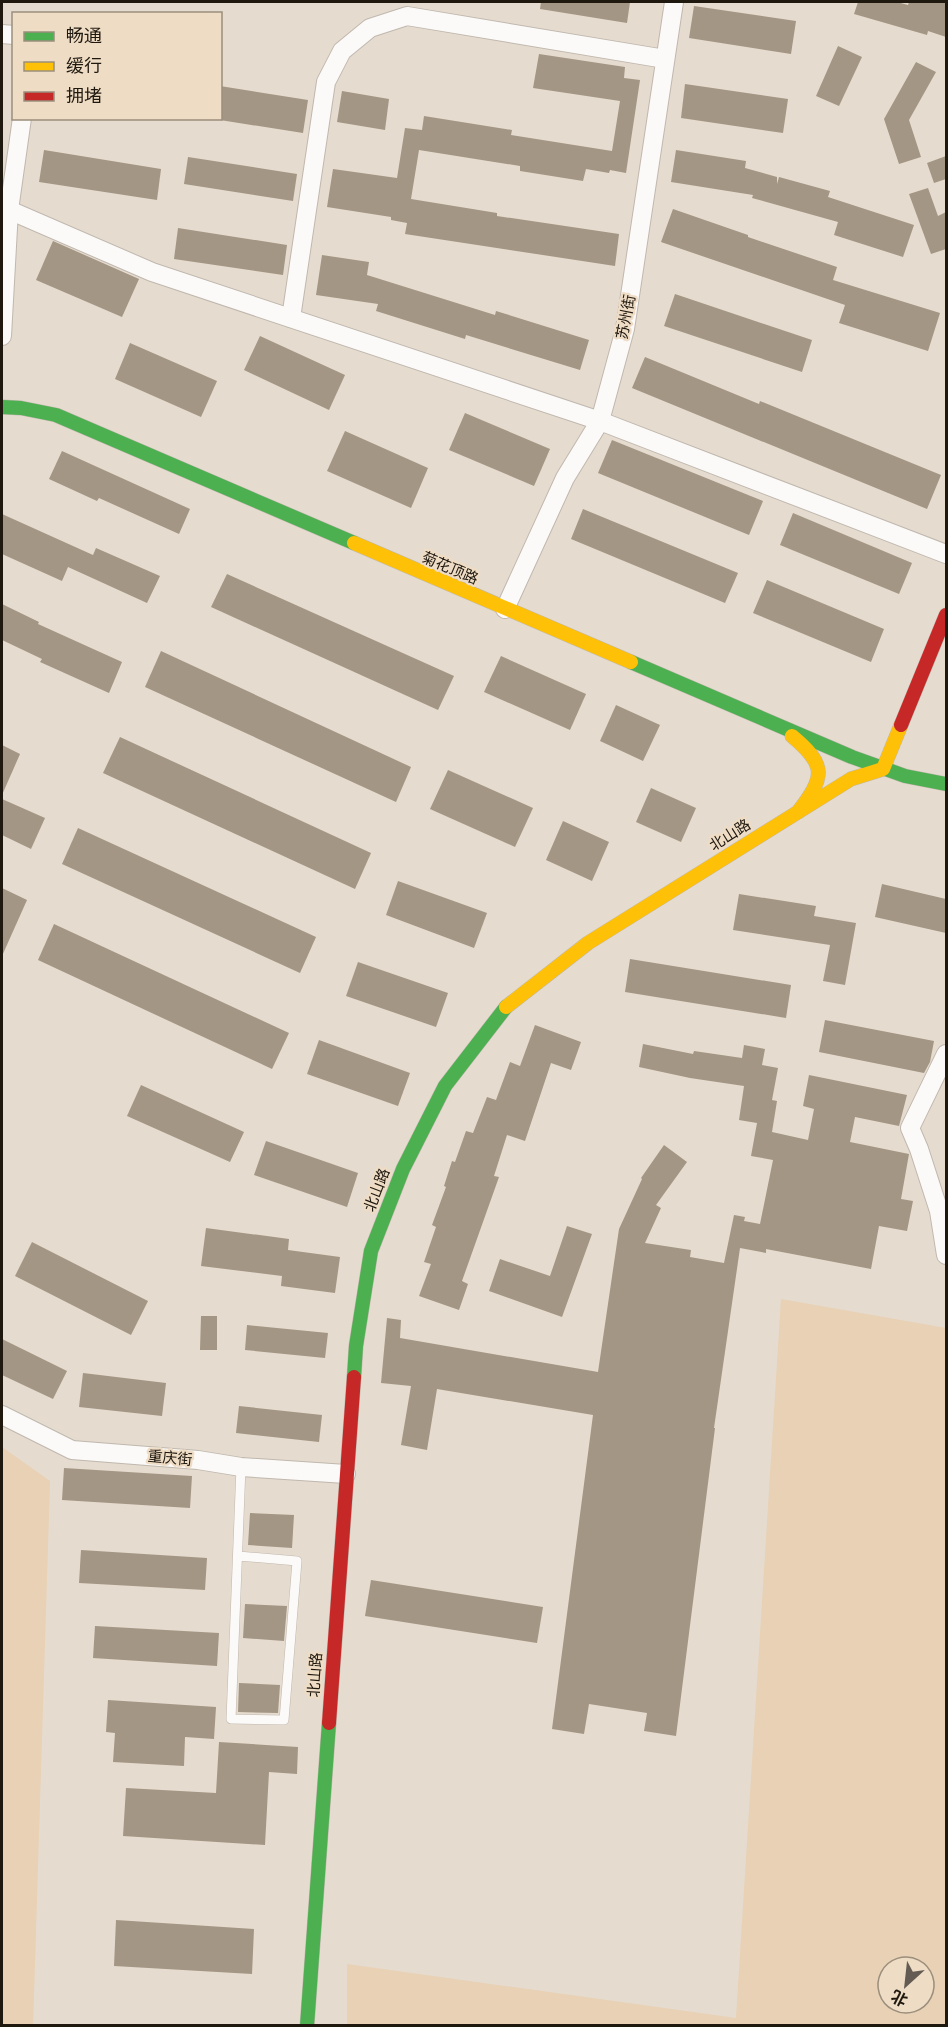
<svg xmlns="http://www.w3.org/2000/svg" width="948" height="2027" viewBox="0 0 948 2027" font-family="'Open Sans','Noto Sans SC',sans-serif">
<style>
.green{fill:#e8d1b4;fill-rule:evenodd}
.building{fill:#a49684}
.lines{fill:none;stroke-linecap:round;stroke-linejoin:round}
.lane-casing{stroke:#c0b8ae;stroke-width:10}
.street-casing{stroke:#c0b8ae;stroke-width:20}
.fast-casing{stroke:#c0b8ae;stroke-width:15}
.slow-casing{stroke:#c0b8ae;stroke-width:15}
.jam-casing{stroke:#c0b8ae;stroke-width:15}
.lane{stroke:#fbfaf8;stroke-width:9}
.street{stroke:#fbfaf8;stroke-width:18}
.fast{stroke:#4caf50;stroke-width:14}
.slow{stroke:#ffc107;stroke-width:14}
.jam{stroke:#c62828;stroke-width:14}
.labels{text-anchor:middle;stroke-width:4.5;stroke-linejoin:round;paint-order:stroke}
.street-label{font-size:15px;fill:#1e180f;stroke:#efdcc5}
</style>
<rect width="100%" height="100%" fill="#e5dbcf"/>
<!-- green -->
<g class="green">
<path d="M781 1299 946 1328V2025H347V1964L736 2018ZM888 1967H924V2003H888Z"/>
<path d="M2 1447 50 1481 33 2025H2Z"/>
</g>
<!-- building -->
<g class="building">
<path d="M541 2H630L627 23 540 9Z"/>
<path d="M858 2H897L908 5 909 2H946V37L928 31 927 35 854 14Z"/>
<path d="M694 6 796 21 791 54 689 38Z"/>
<path d="M838 46 862 57 839 106 816 96Z"/>
<path d="M539 54 625 67 624 78 640 80 626 173 610 170 609 173 586 169 583 181 520 171V166L419 150 411 199 497 213V216L619 234 615 266 405 234 407 223 391 220V217L327 207 333 169 397 178 405 128 422 130 424 116 512 130 511 135 612 151 620 101 533 88Z"/>
<path d="M916 62 936 72 909 120 921 157 899 164 884 119Z"/>
<path d="M685 84 788 99 783 133 681 118Z"/>
<path d="M220 86 308 100 303 133 220 120Z"/>
<path d="M342 91 389 99 385 130 337 122Z"/>
<path d="M44 150 161 169 157 200 39 182Z"/>
<path d="M676 150 746 161 745 168 777 177V184L779 177 830 191 828 197 914 225 903 257 834 235 838 222 752 198 753 195 671 182Z"/>
<path d="M946 156V179L934 183 927 163Z"/>
<path d="M188 157 297 174 293 201 184 184Z"/>
<path d="M928 188 938 216 946 212V249L931 254 909 194Z"/>
<path d="M673 209 748 235V237L837 267 833 280 940 313 928 351 839 323 845 305 661 242Z"/>
<path d="M178 228 287 245 283 275 174 259Z"/>
<path d="M53 241 139 279 122 317 36 280Z"/>
<path d="M322 255 369 262 367 275 495 315 496 311 589 340 580 370 466 335 465 339 376 311 378 304 316 295Z"/>
<path d="M675 294 812 340 802 372 664 326Z"/>
<path d="M260 336 345 375 329 410 244 370Z"/>
<path d="M130 343 217 381 201 417 115 379Z"/>
<path d="M645 357 759 404 760 401 941 475 927 509 632 388Z"/>
<path d="M465 413 550 449 534 486 449 450Z"/>
<path d="M345 431 428 468 411 508 327 471Z"/>
<path d="M612 440 763 501 749 535 598 473Z"/>
<path d="M62 451 190 509 179 534 99 498 97 501 49 479Z"/>
<path d="M583 509 738 573 725 603 571 539Z"/>
<path d="M793 513 912 563 899 594 780 545Z"/>
<path d="M2 514 93 555 96 548 160 576 147 603 68 567 62 581 2 554Z"/>
<path d="M227 574 454 676 438 710 211 607Z"/>
<path d="M767 580 884 629 871 662 753 613Z"/>
<path d="M2 604 39 622 38 624 122 662 109 693 40 662 42 659 2 640Z"/>
<path d="M161 651 411 767 396 802 145 687Z"/>
<path d="M501 656 586 694 570 730 484 692Z"/>
<path d="M616 705 660 725 643 761 600 741Z"/>
<path d="M120 737 371 853 355 889 103 773Z"/>
<path d="M2 745 20 754 2 795Z"/>
<path d="M448 770 533 808 515 847 430 809Z"/>
<path d="M651 788 696 808 681 842 636 822Z"/>
<path d="M2 799 45 818 31 849 2 835Z"/>
<path d="M563 821 609 842 592 881 546 860Z"/>
<path d="M78 828 316 937 300 973 62 864Z"/>
<path d="M398 881 487 913 474 948 386 915Z"/>
<path d="M882 884 946 899V933L875 917Z"/>
<path d="M2 888 27 900 2 956Z"/>
<path d="M739 894 816 906 814 916 856 923 845 985 823 981 830 945 733 930Z"/>
<path d="M54 924 289 1033 272 1069 38 960Z"/>
<path d="M630 959 791 985 786 1018 625 992Z"/>
<path d="M358 962 448 993 436 1027 346 996Z"/>
<path d="M825 1020 934 1041 930 1062 924 1073 819 1052Z"/>
<path d="M535 1025 581 1042 571 1070 551 1063 525 1141 507 1135 494 1176 499 1177 462 1281 468 1284 459 1310 419 1296 431 1264 424 1262 436 1227 432 1225 446 1187 444 1186 452 1161 455 1162 466 1131 473 1133 487 1097 496 1100 510 1062 520 1066Z"/>
<path d="M319 1040 410 1073 398 1106 307 1074Z"/>
<path d="M643 1044 693 1054 694 1051 742 1058 744 1045 765 1049 762 1065 778 1068 772 1100 777 1101 772 1132 808 1140 814 1109 803 1106 809 1075 907 1095 899 1126 855 1117 850 1142 909 1154 901 1199 913 1201 907 1231 879 1226 871 1269 766 1249V1253L740 1248 714 1428H715L676 1736 644 1731 647 1713 589 1704 584 1734 552 1729 593 1415 437 1389 427 1450 401 1445 411 1386 381 1383 387 1318 401 1320 400 1338 598 1372 619 1229 642 1179 641 1178 664 1145 687 1162 656 1205 661 1208 645 1243 691 1250 690 1257 724 1263 734 1215 745 1217 744 1221 760 1224 773 1160 751 1156 757 1123 739 1120 744 1086 690 1078 639 1067Z"/>
<path d="M141 1085 244 1132 230 1162 127 1116Z"/>
<path d="M266 1141 358 1173 347 1207 254 1175Z"/>
<path d="M567 1226 592 1234 562 1317 489 1291 500 1259 550 1276Z"/>
<path d="M206 1228 289 1239 288 1250 340 1257 335 1293 281 1286 282 1276 201 1266Z"/>
<path d="M32 1242 148 1301 131 1335 15 1276Z"/>
<path d="M201 1316H217V1350H200Z"/>
<path d="M247 1325 328 1333 325 1358 245 1350Z"/>
<path d="M2 1339 67 1371 53 1399 2 1375Z"/>
<path d="M83 1373 166 1383 162 1416 79 1407Z"/>
<path d="M239 1406 322 1415 319 1442 236 1433Z"/>
<path d="M64 1468 192 1476 190 1508 62 1500Z"/>
<path d="M250 1513 294 1515 292 1548 248 1545Z"/>
<path d="M81 1550 207 1558 205 1590 79 1583Z"/>
<path d="M371 1580 543 1607 537 1643 365 1616Z"/>
<path d="M245 1604 287 1606 284 1641 243 1638Z"/>
<path d="M95 1626 219 1633 217 1666 93 1658Z"/>
<path d="M239 1683 280 1685 278 1713 238 1712Z"/>
<path d="M108 1700 216 1707 214 1739 185 1737 184 1766 113 1762 115 1733 106 1732Z"/>
<path d="M219 1742 298 1747 297 1774 269 1772 265 1845 123 1836 126 1788 216 1793Z"/>
<path d="M116 1920 254 1929 252 1974 114 1966Z"/>
</g>
<g class="lines">
<defs>
<path id="lane" d="M238 1556 297 1561 284 1720 231 1719 241 1467"/>
<g id="street">
<path d="M2 34 14 35"/>
<path d="M9 210 152 272 600 421 946 554"/>
<path d="M291 318 326 82 342 51 370 28 407 16 665 59"/>
<path d="M2 336 9 210 22 118"/>
<path d="M505 609 565 478 600 421 625 329 674 2"/>
<path d="M946 1054 910 1128 919 1149 939 1211 946 1255"/>
<path d="M2 1415 72 1450 198 1460 241 1467 346 1474"/>
</g>
<g id="fast">
<path d="M2 407 21 408 56 415 354 543"/>
<path d="M631 662 852 757 905 776 946 784"/>
<path d="M354 1377 356 1346 371 1251 403 1169 445 1086 506 1007"/>
<path d="M307 2026 329 1723"/>
</g>
<g id="slow">
<path d="M354 543 631 662"/>
<path d="M792 736C827 765 825 777 798 812"/>
<path d="M506 1007 588 943 851 779 883 769 901 725"/>
</g>
<g id="jam">
<path d="M901 725 946 615"/>
<path d="M329 1723 354 1377"/>
</g>
</defs>
<!-- lane casing -->
<use href="#lane" class="lane-casing"/>
<!-- street casing -->
<use href="#street" class="street-casing"/>
<!-- fast casing -->
<use href="#fast" class="fast-casing"/>
<!-- slow casing -->
<use href="#slow" class="slow-casing"/>
<!-- jam casing -->
<use href="#jam" class="jam-casing"/>
<!-- lane -->
<use href="#lane" class="lane"/>
<!-- street -->
<use href="#street" class="street"/>
<!-- fast -->
<use href="#fast" class="fast"/>
<!-- slow -->
<use href="#slow" class="slow"/>
<!-- jam -->
<use href="#jam" class="jam"/>
</g>
<g class="labels">
<!-- street labels -->
<g class="street-label">
<text transform="translate(626 317) rotate(-79)" y="5">苏州街</text>
<text transform="translate(450 568) rotate(23)" y="5">菊花顶路</text>
<text transform="translate(730 835) rotate(-32)" y="5">北山路</text>
<text transform="translate(377 1190) rotate(-69)" y="5">北山路</text>
<text transform="translate(170 1458) rotate(5)" y="5">重庆街</text>
<text transform="translate(315 1675) rotate(-86)" y="5">北山路</text>
</g>
</g>
<!-- border -->
<rect width="948" height="2027" fill="none" stroke="#1e180f" stroke-width="6"/>
<!-- legend -->
<rect x="12" y="12" width="210" height="108" fill="#efdcc5" stroke="#9b8e7c" stroke-width="1.5"/>
<rect x="24" y="32" width="30" height="9" fill="#4caf50" stroke="#9b8e7c" stroke-width="1.5"/>
<text x="66" y="42" font-size="18" fill="#1e180f">畅通</text>
<rect x="24" y="62" width="30" height="9" fill="#ffc107" stroke="#9b8e7c" stroke-width="1.5"/>
<text x="66" y="72" font-size="18" fill="#1e180f">缓行</text>
<rect x="24" y="92" width="30" height="9" fill="#c62828" stroke="#9b8e7c" stroke-width="1.5"/>
<text x="66" y="102" font-size="18" fill="#1e180f">拥堵</text>
<!-- north arrow -->
<g transform="translate(906 1985) rotate(207)"><circle r="28" fill="#efdcc5" stroke="#9b8e7c" stroke-width="1.5"/>
<path d="M0-4.5L10 22L0 15L-10 22Z" fill="#645c52"/>
<text y="-9" font-size="16" font-weight="bold" text-anchor="middle" fill="#1e180f">北</text>
</g>
</svg>
